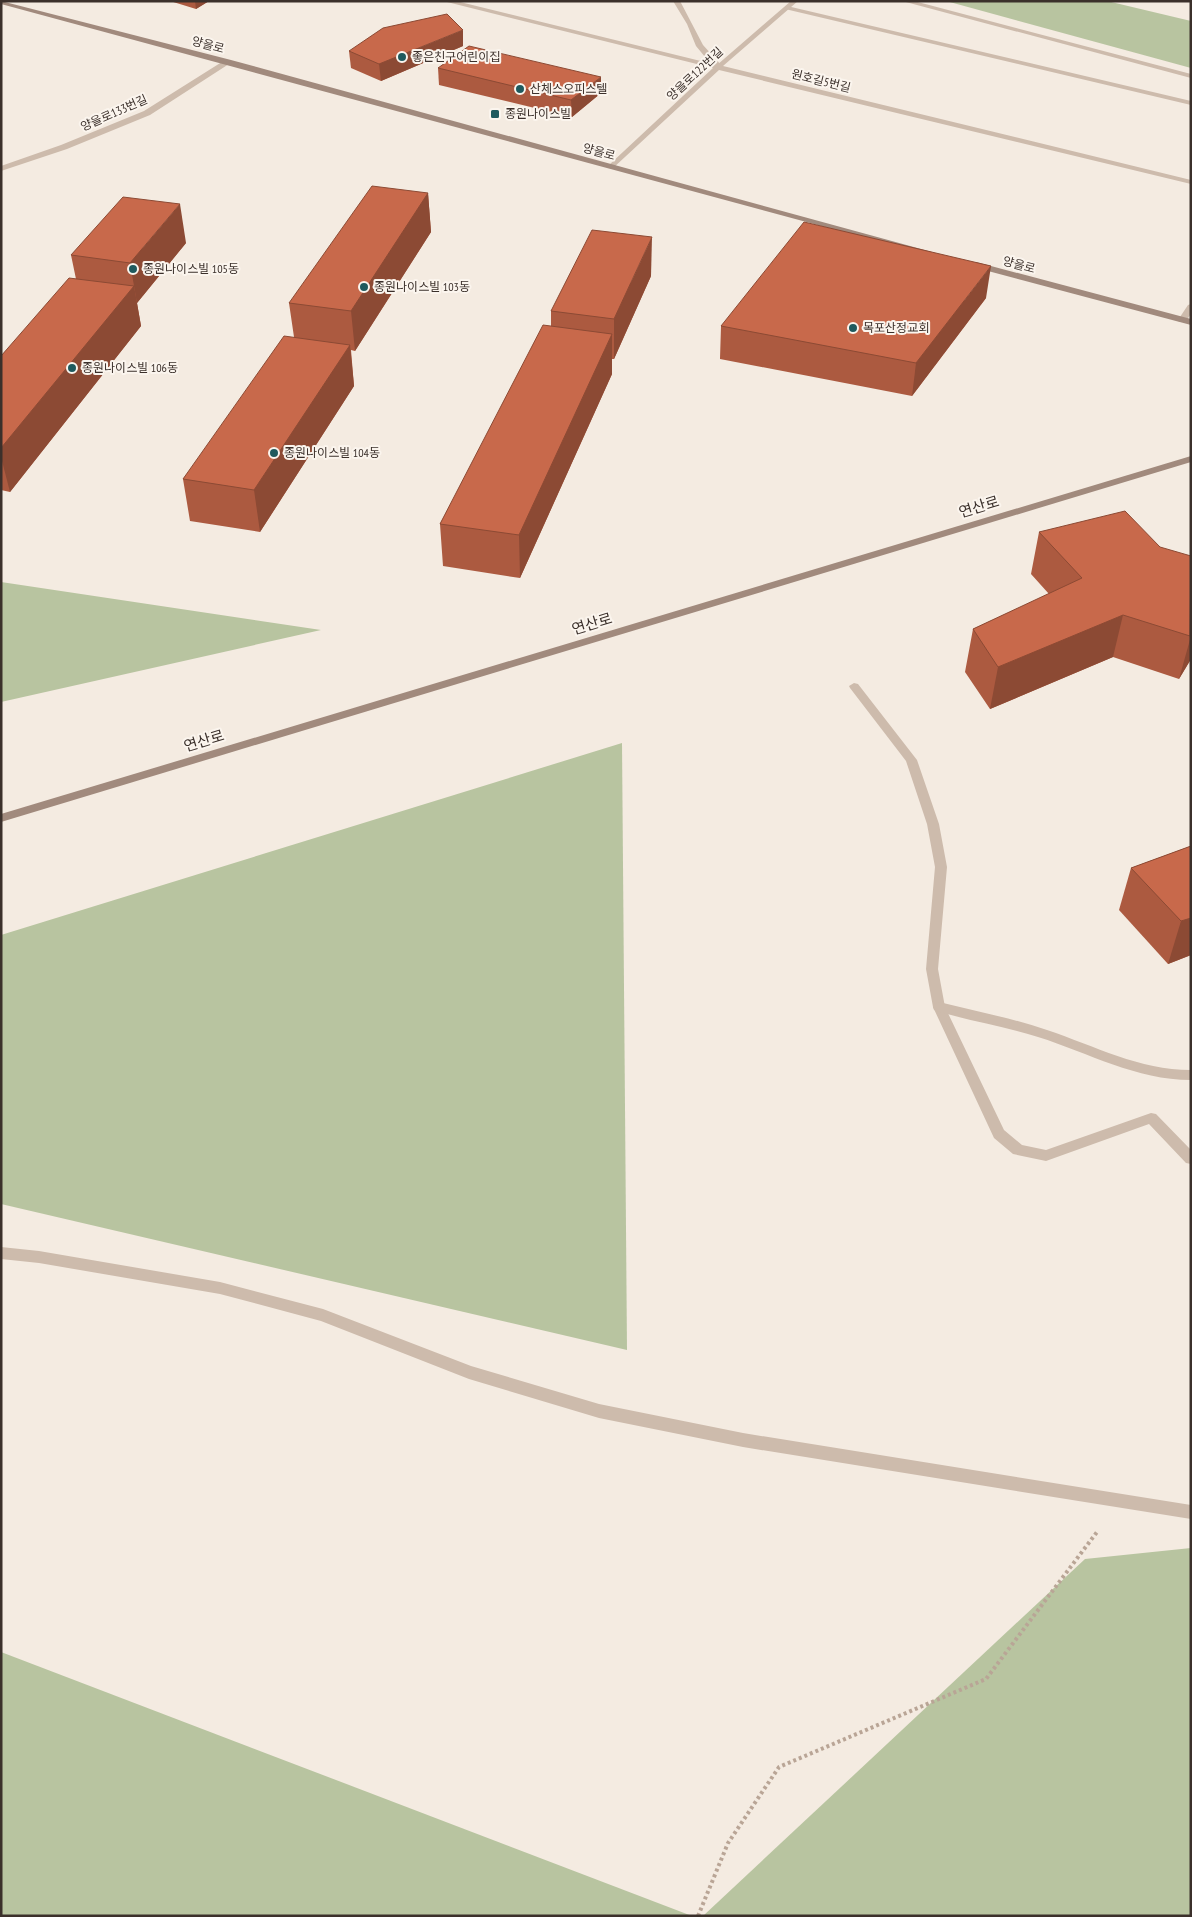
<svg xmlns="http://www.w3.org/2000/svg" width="1192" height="1917" viewBox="0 0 1192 1917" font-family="'PT Sans Narrow','Noto Sans KR',sans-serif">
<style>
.green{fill:#b8c4a0}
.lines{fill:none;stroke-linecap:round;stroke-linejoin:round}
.path{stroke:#b9a596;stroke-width:4;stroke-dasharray:3 3;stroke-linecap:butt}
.lane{fill:#cdbbac;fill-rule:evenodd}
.street{fill:#cdbbac;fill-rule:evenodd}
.secondary{fill:#a18a7d;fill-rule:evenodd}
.wall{fill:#ac5a40}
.shaded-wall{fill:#8c4a34}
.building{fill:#c8694b;stroke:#8c4a34}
.poi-dot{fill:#1f5a5e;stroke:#fbf5ee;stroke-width:2}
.labels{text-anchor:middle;stroke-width:4;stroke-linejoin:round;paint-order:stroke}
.far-street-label{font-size:12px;fill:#3b302b;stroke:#fbf5ee}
.far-poi-label{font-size:12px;fill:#3b302b;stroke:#fbf5ee;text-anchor:start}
.street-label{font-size:15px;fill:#3b302b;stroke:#fbf5ee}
</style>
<rect width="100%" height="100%" fill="#f4ebe1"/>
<!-- green -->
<g class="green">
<path d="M946 1H1107L1191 21V68Z"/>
<path d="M1 582 321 630 1 702Z"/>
<path d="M622 743 627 1350 1 1204V935Z"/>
<path d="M1191 1548V1916H703L1085 1559Z"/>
<path d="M1 1652 692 1916H1Z"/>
</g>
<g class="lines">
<!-- path -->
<path class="path" d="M698 1916 728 1843 779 1767 986 1679 1097 1532"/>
<!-- lane -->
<g class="lane">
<path d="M673 1H680L703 45 721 65V69H715L696 46 687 24Z"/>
<path d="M787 6 1191 101V105L785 9V7Z"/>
<path d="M225 60 232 62 150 115 67 149 1 171V166L61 145 144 111Z"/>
<path d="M854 683 858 684 917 760 939 824 947 867 938 969 945 1007 1004 1130 1022 1145 1046 1150 1151 1113 1156 1114 1191 1150V1164L1186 1163 1149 1124 1046 1161 1013 1154 994 1138 933 1007 926 969 935 867 927 824 906 761 850 688 849 686Z"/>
<path d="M1 1247 39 1251 220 1282 323 1309 471 1366 599 1404 743 1433 1191 1505V1519L743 1447 599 1418 469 1379 321 1321 220 1294 39 1263 1 1259Z"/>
</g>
<!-- street -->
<g class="street">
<path d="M443 1H456L717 65 791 1H798L723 66 1191 180V184L719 70 612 169 608 167 609 165 713 68Z"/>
<path d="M902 1H914L1191 74V78Z"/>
<path d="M1191 304V314L1185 322H1179L1178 320 1188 305Z"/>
<path d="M939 1002C975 1011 1012 1018 1047 1030 1095 1046 1139 1070 1191 1070V1080C1136 1080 1089 1053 1038 1037 1004 1026 968 1021 934 1010L933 1007 934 1004Z"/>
</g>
<!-- secondary -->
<g class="secondary">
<path d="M1 1 231 60 932 252 925 254 1 4Z"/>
<path d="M976 262 1191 319V325L973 267 972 265Z"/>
<path d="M1191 456V462L1 822V814Z"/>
</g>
</g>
<!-- wall -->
<g class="wall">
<path d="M170 1H209L196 9Z"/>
<path d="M463 46 381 81 351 68 349 51Z"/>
<path d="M438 68 601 93 572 117 439 85Z"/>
<path d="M428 193 431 232 355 351 351 350 354 386 260 532 190 521 183 479 294 337 289 303Z"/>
<path d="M186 243 137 303 141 326 10 492 1 490V356L76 279 71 255Z"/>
<path d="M651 276 614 359H612V374L520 578 443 566 440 524 551 326V311Z"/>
<path d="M986 298 912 396 720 359 721 326Z"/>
<path d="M1039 532 1191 556V659L1179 679 1113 657 990 709 965 672 973 629 1049 594 1031 574Z"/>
<path d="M1191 846V955L1168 964 1119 910 1131 868Z"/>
</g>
<!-- shaded-wall -->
<g class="shaded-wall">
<path d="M195 1H209L196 9Z"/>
<path d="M463 30V46L381 81 379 64Z"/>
<path d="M601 77V93L572 117 571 100Z"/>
<path d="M428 193 431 232 355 351 351 311Z"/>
<path d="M180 204 186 243 137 303 130 263Z"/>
<path d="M652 237 651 276 614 359V319Z"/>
<path d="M991 266 986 298 912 396 916 363Z"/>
<path d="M134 286 141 326 10 492 1 457V448Z"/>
<path d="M612 334V374L520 578 519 535Z"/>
<path d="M350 345 354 386 260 532 254 490Z"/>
<path d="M1123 615 1113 657 990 709 998 667Z"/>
<path d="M1191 636V659L1179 679Z"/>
<path d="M1191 918V955L1168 964 1181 921Z"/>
</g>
<!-- building -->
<g class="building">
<path d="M447 14 463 30 379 64 349 51 383 28Z"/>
<path d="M469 46 601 77 571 100 438 68Z"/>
<path d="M372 186 428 193 351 311 289 303Z"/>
<path d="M123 197 180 204 130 263 71 255Z"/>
<path d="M804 222 991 266 916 363 721 326Z"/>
<path d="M592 230 652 237 614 319 551 311Z"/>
<path d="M69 278 134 286 1 448V356Z"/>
<path d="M543 325 612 334 519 535 440 524Z"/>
<path d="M284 336 350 345 254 490 183 479Z"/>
<path d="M1125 511 1160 547 1191 556 1190 636 1123 615 998 667 973 629 1082 578 1039 532Z"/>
<path d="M1191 846V918L1181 921 1131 868Z"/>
</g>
<!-- markers -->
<g class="poi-dot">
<circle cx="402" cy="57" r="5"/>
<circle cx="520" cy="89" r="5"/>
<rect x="490" y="109" width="10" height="10" rx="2.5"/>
<circle cx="133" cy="269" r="5"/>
<circle cx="364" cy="287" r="5"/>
<circle cx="853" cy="328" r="5"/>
<circle cx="72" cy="368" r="5"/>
<circle cx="274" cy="453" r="5"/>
</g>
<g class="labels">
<!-- far-street labels -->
<g class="far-street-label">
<text transform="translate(208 45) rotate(15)" y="4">양을로</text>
<text transform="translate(695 74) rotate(-43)" y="4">양을로122번길</text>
<text transform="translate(821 81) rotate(14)" y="4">원호길5번길</text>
<text transform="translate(114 113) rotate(-24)" y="4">양을로133번길</text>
<text transform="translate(599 152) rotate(15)" y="4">양을로</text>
<text transform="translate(1019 265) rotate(15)" y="4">양을로</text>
</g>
<!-- far-poi labels -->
<g class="far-poi-label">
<text x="412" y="61">좋은친구어린이집</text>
<text x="530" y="93">산체스오피스텔</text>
<text x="505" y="118">종원나이스빌</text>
<text x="143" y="273">종원나이스빌 105동</text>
<text x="374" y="291">종원나이스빌 103동</text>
<text x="863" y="332">목포산정교회</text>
<text x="82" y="372">종원나이스빌 106동</text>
<text x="284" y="457">종원나이스빌 104동</text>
</g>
<!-- street labels -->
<g class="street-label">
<text transform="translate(979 507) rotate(-17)" y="5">연산로</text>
<text transform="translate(592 624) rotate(-17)" y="5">연산로</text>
<text transform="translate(204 741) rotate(-17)" y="5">연산로</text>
</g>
</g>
<!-- border -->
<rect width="1192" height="1917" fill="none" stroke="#3b302b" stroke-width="5"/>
</svg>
